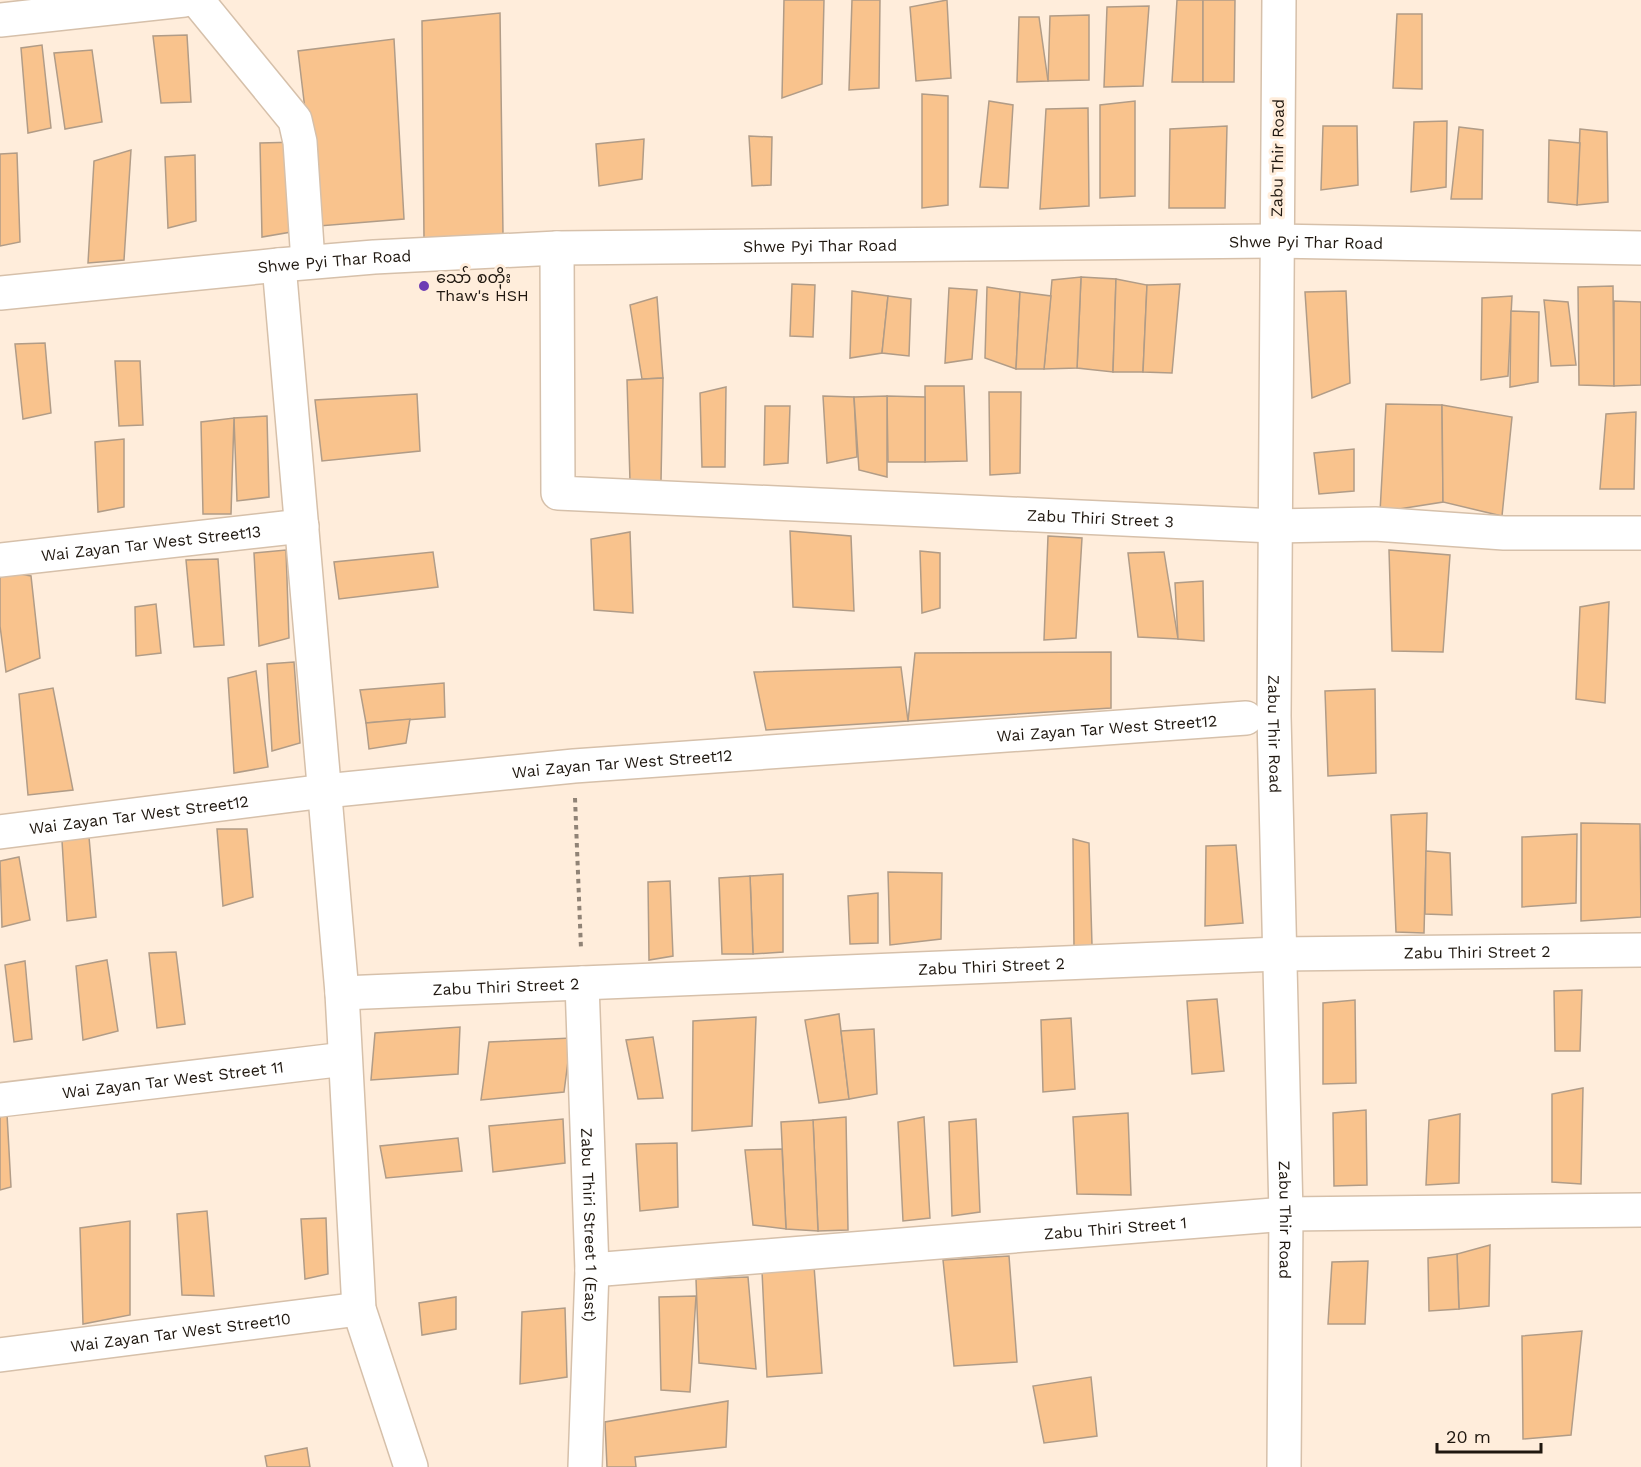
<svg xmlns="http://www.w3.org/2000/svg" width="1641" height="1467" viewBox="0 0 1641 1467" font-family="'Work Sans','Noto Sans Myanmar',sans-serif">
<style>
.building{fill:#f9c38d;stroke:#b19c87;stroke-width:1.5}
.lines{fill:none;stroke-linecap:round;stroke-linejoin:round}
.street-casing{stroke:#d6c0aa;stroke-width:36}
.path{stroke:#908376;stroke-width:4;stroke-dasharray:4.5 4.5;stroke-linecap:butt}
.street{stroke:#fff;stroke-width:33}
.poi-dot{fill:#6d3cb4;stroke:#ffeddb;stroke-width:2}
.labels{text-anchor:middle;stroke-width:6;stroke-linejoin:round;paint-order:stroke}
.street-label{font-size:16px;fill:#1f170f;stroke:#ffeddb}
.poi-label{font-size:16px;fill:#1f170f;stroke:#ffeddb;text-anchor:start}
</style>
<rect width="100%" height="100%" fill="#ffeddb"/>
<!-- building -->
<g class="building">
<path d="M784 0H824L822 84 782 98Z"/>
<path d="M852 0H880L879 88 849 90Z"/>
<path d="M947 0 951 78 916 81 910 7Z"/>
<path d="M1177 0H1203V82H1172Z"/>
<path d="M1203 0H1235L1234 82H1203Z"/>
<path d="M1149 6 1143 86 1104 87 1107 7Z"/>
<path d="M500 13 503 234 424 238 422 21Z"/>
<path d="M1397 14H1422V89L1393 88Z"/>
<path d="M1089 15V80L1048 81 1050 16Z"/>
<path d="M1019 17H1039L1048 81 1017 82Z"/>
<path d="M187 35 191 102 161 103 153 36Z"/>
<path d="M394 39 404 219 319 226 298 51Z"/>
<path d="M42 45 51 128 28 133 21 48Z"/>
<path d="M92 50 102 122 65 129 54 53Z"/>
<path d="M922 94 948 96V205L922 208Z"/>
<path d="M989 101 1013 105 1008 188 980 187Z"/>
<path d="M1135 101V196L1100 198V105Z"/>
<path d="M1088 108 1089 206 1040 209 1046 109Z"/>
<path d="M1447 121 1446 187 1411 192 1414 122Z"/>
<path d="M1227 126 1225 208H1169L1170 129Z"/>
<path d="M1323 126H1357L1358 185 1321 190Z"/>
<path d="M1459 127 1483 130 1482 199H1451Z"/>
<path d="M1580 129 1607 132 1608 202 1577 205Z"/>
<path d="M749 136 772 137 771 185 752 186Z"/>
<path d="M644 139 642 179 599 186 596 144Z"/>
<path d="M1549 140 1580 143 1577 205 1548 202Z"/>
<path d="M298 142 291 232 262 237 260 143Z"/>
<path d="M131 150 124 260 88 263 94 161Z"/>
<path d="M17 153 20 242 0 246V154Z"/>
<path d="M195 155 196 221 168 228 165 157Z"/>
<path d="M1081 277 1116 279 1113 372 1077 368Z"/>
<path d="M1081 277 1077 368 1044 369 1052 280Z"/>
<path d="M1116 279 1147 285 1143 372H1113Z"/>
<path d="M792 284 815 285 813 337 790 336Z"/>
<path d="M1180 284 1172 373 1143 372 1147 285Z"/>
<path d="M1613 286 1614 386 1579 385 1578 287Z"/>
<path d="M987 287 1020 292 1016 369 985 358Z"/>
<path d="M949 288 977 290 972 359 945 363Z"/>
<path d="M852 291 888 296 882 353 850 358Z"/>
<path d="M1346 291 1350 383 1312 398 1305 292Z"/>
<path d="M1020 292 1051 296 1044 369H1016Z"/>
<path d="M888 296 911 299 909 356 882 353Z"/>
<path d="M1512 296 1508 376 1481 380 1482 298Z"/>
<path d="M657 297 663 378 642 379 630 305Z"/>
<path d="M1544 300 1568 302 1576 365 1551 366Z"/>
<path d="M1614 301 1641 302V385L1614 386Z"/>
<path d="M1511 311 1539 312 1538 382 1510 387Z"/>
<path d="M45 343 51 413 23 419 15 344Z"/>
<path d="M115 361H140L143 425 119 426Z"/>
<path d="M663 378 661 481H630L627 380Z"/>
<path d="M925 386H964L967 461 925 462Z"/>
<path d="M726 387 725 467H702L700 393Z"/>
<path d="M989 392H1021L1020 473 990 475Z"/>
<path d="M417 394 420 451 322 461 315 400Z"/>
<path d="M823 396 854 397 857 457 827 463Z"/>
<path d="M887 396 925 397V462H888Z"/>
<path d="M887 396V477L859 470 854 397Z"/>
<path d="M1386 404 1442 405 1443 502 1380 512Z"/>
<path d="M1442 405 1512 417 1502 516 1443 502Z"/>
<path d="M765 406H790L788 463 764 465Z"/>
<path d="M1636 412 1634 489H1600L1606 414Z"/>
<path d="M267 416 269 497 237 501 234 418Z"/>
<path d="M234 418 231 514H203L201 422Z"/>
<path d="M124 439V507L98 512 95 442Z"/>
<path d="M1354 449V491L1319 494 1314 453Z"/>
<path d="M790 531 851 536 854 611 793 607Z"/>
<path d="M630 532 633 613 594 610 591 539Z"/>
<path d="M1048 536 1082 538 1076 638 1044 640Z"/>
<path d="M286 550 289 638 259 646 254 553Z"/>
<path d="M1389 550 1450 555 1443 652 1392 651Z"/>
<path d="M920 551 940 553V608L922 613Z"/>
<path d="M433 552 438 587 339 599 334 562Z"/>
<path d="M1164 552 1178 639 1138 637 1128 553Z"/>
<path d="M218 559 224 645 194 647 186 560Z"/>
<path d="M0 570 31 576 40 658 6 672 0 626Z"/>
<path d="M1203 581 1204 641 1178 639 1175 583Z"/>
<path d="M1609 602 1605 703 1576 699 1580 607Z"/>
<path d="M156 604 161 653 136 656 135 607Z"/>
<path d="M1111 652V708L908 721 915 653Z"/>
<path d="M294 662 300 743 272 751 267 664Z"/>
<path d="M901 667 908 721 766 730 754 672Z"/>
<path d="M256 671 268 767 234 773 228 678Z"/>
<path d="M444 683 445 717 366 723 360 690Z"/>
<path d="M53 688 73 790 28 795 19 694Z"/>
<path d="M1375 689 1376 773 1328 776 1325 691Z"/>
<path d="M410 719 406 743 369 749 366 723Z"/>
<path d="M1427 813 1424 933 1396 932 1391 815Z"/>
<path d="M1581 823 1640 824 1641 917 1581 921Z"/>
<path d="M217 829H247L253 897 223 906Z"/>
<path d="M1577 834 1576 903 1522 907V837Z"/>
<path d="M89 837 96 917 67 921 62 841Z"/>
<path d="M1073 839 1089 843 1092 945 1074 948Z"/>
<path d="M1236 845 1243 923 1205 926 1206 846Z"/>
<path d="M1426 851 1450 853 1452 915 1425 914Z"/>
<path d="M19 857 30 920 2 927 0 861Z"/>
<path d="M888 872 942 873 941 939 890 945Z"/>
<path d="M783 874V952L753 954 750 876Z"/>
<path d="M750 876 753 954H722L719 878Z"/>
<path d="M670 881 673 956 649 960 648 882Z"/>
<path d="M878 893V943L850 944 848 896Z"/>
<path d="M176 952 185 1024 157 1028 149 953Z"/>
<path d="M107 960 118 1031 83 1040 76 966Z"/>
<path d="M25 961 32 1039 14 1042 5 965Z"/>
<path d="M1582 990 1580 1051H1555L1554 991Z"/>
<path d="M1217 999 1224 1071 1192 1074 1187 1001Z"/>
<path d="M1355 1000 1356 1083 1323 1084V1003Z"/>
<path d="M839 1014 849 1099 819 1103 805 1020Z"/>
<path d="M756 1017 752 1126 692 1131 693 1021Z"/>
<path d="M1071 1018 1075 1089 1043 1092 1041 1020Z"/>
<path d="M460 1027 458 1074 371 1080 375 1033Z"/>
<path d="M874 1029 877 1094 849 1099 841 1031Z"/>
<path d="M653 1037 663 1098 638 1099 626 1040Z"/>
<path d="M571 1038 564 1092 481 1100 489 1042Z"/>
<path d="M1583 1088 1581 1184 1552 1182V1094Z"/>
<path d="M1366 1110 1367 1185 1334 1186 1333 1113Z"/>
<path d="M1128 1113 1131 1195 1077 1194 1073 1117Z"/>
<path d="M7 1114 11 1187 0 1190V1115Z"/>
<path d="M1460 1114 1459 1183 1426 1185 1429 1120Z"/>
<path d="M846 1117 848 1230 818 1231 813 1120Z"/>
<path d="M924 1117 930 1218 903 1221 898 1122Z"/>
<path d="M563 1119 565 1163 493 1172 489 1126Z"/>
<path d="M976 1119 980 1212 952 1216 949 1122Z"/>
<path d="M813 1120 818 1231 786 1229 781 1122Z"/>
<path d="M458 1138 462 1171 386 1178 380 1146Z"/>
<path d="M677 1143 678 1207 640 1211 636 1144Z"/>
<path d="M782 1149 786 1229 753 1225 745 1150Z"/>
<path d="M207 1211 214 1296 182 1295 177 1214Z"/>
<path d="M326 1218 328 1274 305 1279 301 1219Z"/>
<path d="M130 1221V1315L83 1324 80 1228Z"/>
<path d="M1490 1245 1489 1306 1459 1309 1457 1254Z"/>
<path d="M1457 1254 1459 1309 1429 1311 1428 1258Z"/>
<path d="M1009 1256 1017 1362 954 1366 943 1260Z"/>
<path d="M1368 1261 1365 1324H1328L1332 1262Z"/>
<path d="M814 1266 822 1373 767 1377 762 1271Z"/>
<path d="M748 1277 756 1369 699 1363 696 1279Z"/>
<path d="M696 1296 690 1392 661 1390 659 1297Z"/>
<path d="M456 1297V1329L422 1335 419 1303Z"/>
<path d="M565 1308 567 1377 520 1384 522 1312Z"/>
<path d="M1582 1331 1571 1435 1523 1439 1522 1336Z"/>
<path d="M1091 1377 1097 1436 1044 1443 1033 1386Z"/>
<path d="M728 1401 726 1447 635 1457 636 1467H607L605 1422Z"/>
<path d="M307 1448 310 1467H267L265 1456Z"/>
</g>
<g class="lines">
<defs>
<g id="street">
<path d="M197 0 295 120 300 142 308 262"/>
<path id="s1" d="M1279 0 1274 716 1286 1214 1284 1467"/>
<path d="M0 20 184 0"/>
<path id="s2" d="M557 248 558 493 1275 526 1375 524 1504 533H1641"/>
<path d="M279 265 342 993 359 1309 411 1467"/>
<path id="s3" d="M0 293 279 265 374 257 557 248 1276 241 1641 248"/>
<path id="s4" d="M0 560 302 526"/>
<path id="s5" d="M0 832 325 791 574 766 1246 718"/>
<path id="s6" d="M582 983 592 1270 585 1467"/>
<path id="s7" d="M342 993 1279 954 1641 950"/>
<path id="s8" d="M0 1100 345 1059"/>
<path id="s9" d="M592 1270 1286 1214 1641 1210"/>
<path id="s10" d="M0 1355 359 1309"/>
</g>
</defs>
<!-- street casing -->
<use href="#street" class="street-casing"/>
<!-- path -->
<path class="path" d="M575 798 581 949"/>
<!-- street -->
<use href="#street" class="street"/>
</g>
<!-- markers -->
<circle class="poi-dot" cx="424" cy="286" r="6"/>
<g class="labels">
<!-- street labels -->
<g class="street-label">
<text transform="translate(1277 158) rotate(-89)" y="6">Zabu Thir Road</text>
<text dy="6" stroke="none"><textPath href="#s3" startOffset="1308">Shwe Pyi Thar Road</textPath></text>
<text dy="6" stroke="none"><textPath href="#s3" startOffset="822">Shwe Pyi Thar Road</textPath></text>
<text dy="6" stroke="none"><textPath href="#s3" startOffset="336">Shwe Pyi Thar Road</textPath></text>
<text dy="6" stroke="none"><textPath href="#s2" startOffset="788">Zabu Thiri Street 3</textPath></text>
<text dy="6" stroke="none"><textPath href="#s4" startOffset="152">Wai Zayan Tar West Street13</textPath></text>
<text dy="6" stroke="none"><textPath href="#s5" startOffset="1112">Wai Zayan Tar West Street12</textPath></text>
<text dy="6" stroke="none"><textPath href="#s1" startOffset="734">Zabu Thir Road</textPath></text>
<text dy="6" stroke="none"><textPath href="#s5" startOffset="626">Wai Zayan Tar West Street12</textPath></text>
<text dy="6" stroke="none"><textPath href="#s5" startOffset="140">Wai Zayan Tar West Street12</textPath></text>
<text dy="6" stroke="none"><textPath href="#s7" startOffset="1136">Zabu Thiri Street 2</textPath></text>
<text dy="6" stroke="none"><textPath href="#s7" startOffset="650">Zabu Thiri Street 2</textPath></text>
<text dy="6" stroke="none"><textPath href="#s7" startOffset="164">Zabu Thiri Street 2</textPath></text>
<text dy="6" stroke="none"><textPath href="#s8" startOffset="174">Wai Zayan Tar West Street 11</textPath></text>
<text dy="6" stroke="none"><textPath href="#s1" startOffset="1220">Zabu Thir Road</textPath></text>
<text dy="6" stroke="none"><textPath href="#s6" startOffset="242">Zabu Thiri Street 1 (East)</textPath></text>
<text dy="6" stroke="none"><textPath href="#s9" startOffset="525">Zabu Thiri Street 1</textPath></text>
<text dy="6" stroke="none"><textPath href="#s10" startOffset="182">Wai Zayan Tar West Street10</textPath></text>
</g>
<!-- poi labels -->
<g class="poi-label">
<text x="436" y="283">သော် စတိုး<tspan x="436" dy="18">Thaw's HSH</tspan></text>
</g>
</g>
<!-- scale -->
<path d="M1437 1443v9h104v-9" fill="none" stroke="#1f170f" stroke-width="3"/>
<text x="1446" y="1443" font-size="18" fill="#1f170f" stroke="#ffeddb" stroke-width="4.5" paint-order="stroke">20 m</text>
</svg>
